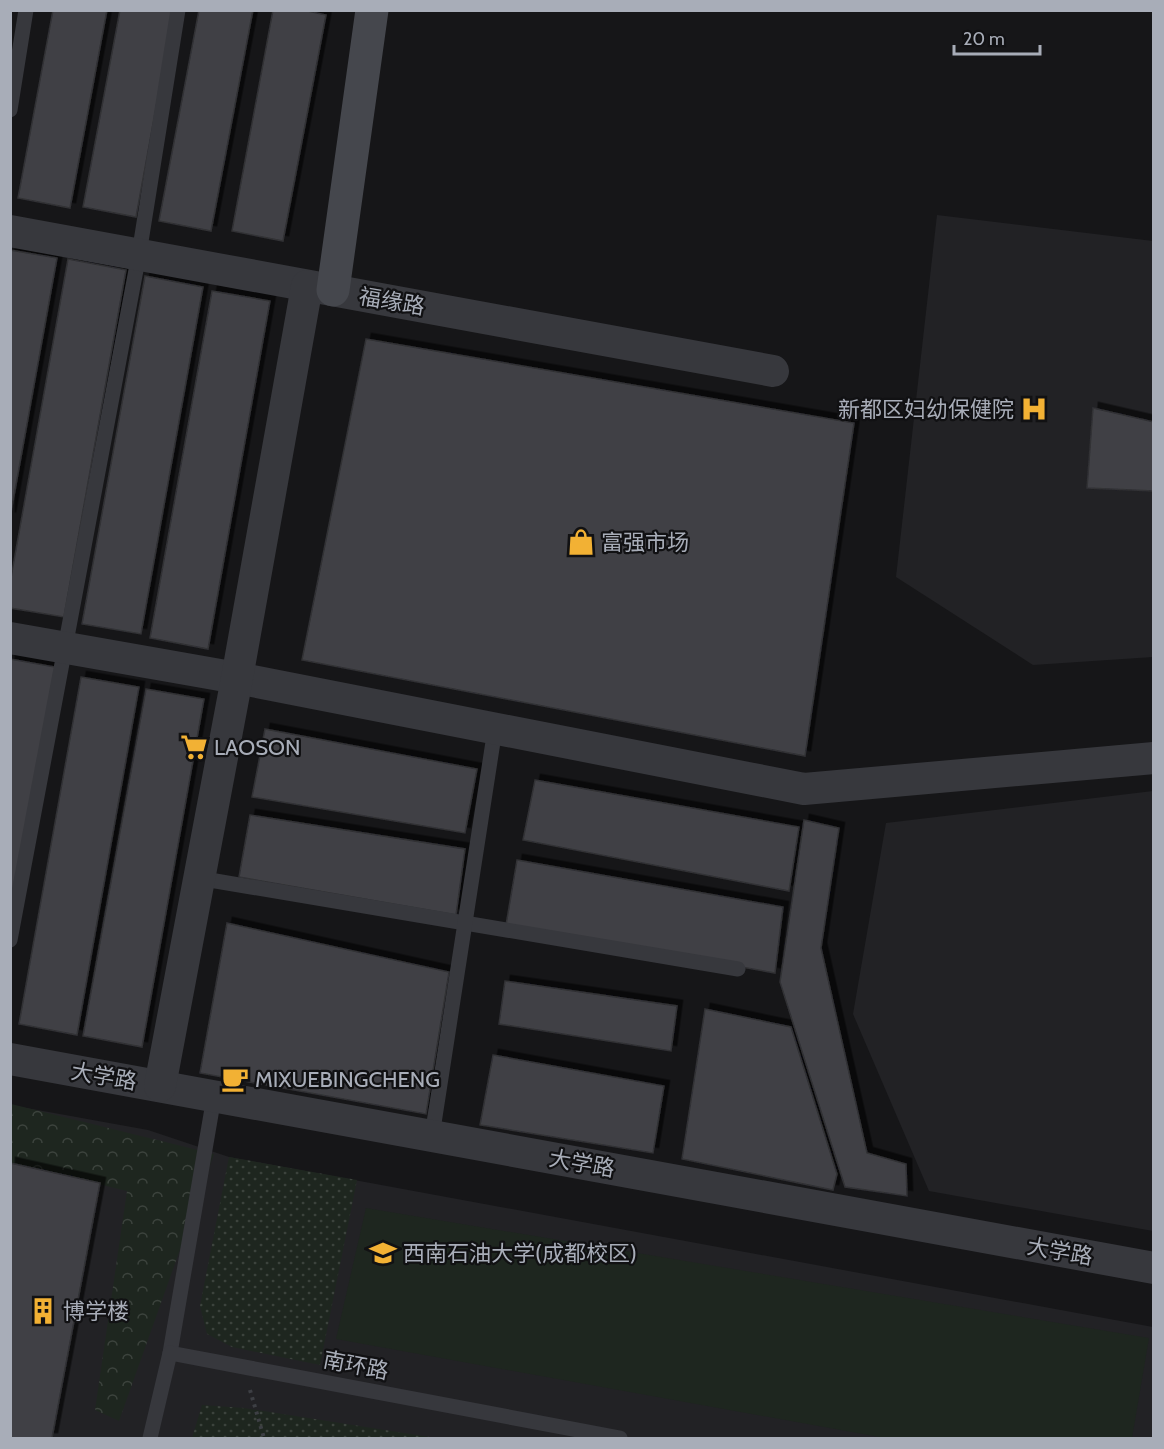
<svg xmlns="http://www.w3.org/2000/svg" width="1164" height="1449" viewBox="0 0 1164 1449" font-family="Cabin,'Noto Sans SC',sans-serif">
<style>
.built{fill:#222225}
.grass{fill:url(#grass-dots)}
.forest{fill:url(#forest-crowns)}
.garden{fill:#1e261f}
.building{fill:#404145;stroke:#303034;stroke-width:1.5;filter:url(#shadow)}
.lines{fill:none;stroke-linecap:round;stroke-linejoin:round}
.path{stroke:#3d3f44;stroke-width:4;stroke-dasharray:3 4.5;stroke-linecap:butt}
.lane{stroke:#37383d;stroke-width:15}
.street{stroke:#37383d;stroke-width:32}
.secondary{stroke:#45474d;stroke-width:33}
.labels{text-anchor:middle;stroke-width:4.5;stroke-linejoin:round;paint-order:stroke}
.street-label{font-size:22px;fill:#a8adb8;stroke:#111113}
.poi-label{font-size:22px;fill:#a8adb8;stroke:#111113;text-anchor:start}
</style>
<defs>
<pattern id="grass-dots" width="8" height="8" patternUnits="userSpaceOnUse" patternTransform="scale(1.5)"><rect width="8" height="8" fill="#1e261f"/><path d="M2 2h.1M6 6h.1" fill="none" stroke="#3c433d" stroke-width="1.8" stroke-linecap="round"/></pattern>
<pattern id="forest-crowns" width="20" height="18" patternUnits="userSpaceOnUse" patternTransform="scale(1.5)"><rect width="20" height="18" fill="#1e261f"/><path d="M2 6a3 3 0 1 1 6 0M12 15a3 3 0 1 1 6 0" fill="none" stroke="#3c433d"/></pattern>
<filter id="shadow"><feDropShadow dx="5.5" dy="-5.5" stdDeviation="0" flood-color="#0009"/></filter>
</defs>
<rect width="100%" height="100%" fill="#161618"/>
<!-- built -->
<g class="built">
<path d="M937 215 1153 241V657L1033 665 896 577Z"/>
<path d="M1153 791V1231L929 1191 853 1014 886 823Z"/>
<path d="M10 1105 148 1130 229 1157 1153 1327V1438H11Z"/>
</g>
<!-- grass -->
<g class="grass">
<path d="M229 1157 357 1180 320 1365 232 1347 207 1334 200 1306Z"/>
<path d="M202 1405 244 1408 436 1438H192Z"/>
</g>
<!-- forest -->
<path class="forest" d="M11 1104 214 1154 119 1421 95 1410 127 1191 11 1163Z"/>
<!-- garden -->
<path class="garden" d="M366 1208 1149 1338 1132 1438H885L336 1339Z"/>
<!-- building -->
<g class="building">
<path d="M53 10H107L70 208 18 198Z"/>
<path d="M120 10H174L136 217 83 207Z"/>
<path d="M199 10H253L211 231 159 221Z"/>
<path d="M273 10H303L326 15 283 241 232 231Z"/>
<path d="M10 250 57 258 10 518Z"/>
<path d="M68 259 126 270 64 617 10 608V583Z"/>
<path d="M145 276 203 287 141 634 82 624Z"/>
<path d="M212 291 270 301 208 649 150 638Z"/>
<path d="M366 339 854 423 805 756 302 660Z"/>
<path d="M1093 408 1154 422V491L1087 488Z"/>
<path d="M10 659 55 667 10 919Z"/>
<path d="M81 677 139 687 77 1035 19 1024Z"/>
<path d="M146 689 204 699 142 1047 83 1036Z"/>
<path d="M265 729 477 769 465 833 252 797Z"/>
<path d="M535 780 799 827 789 891 523 840Z"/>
<path d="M250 815 465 849 456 915 239 877Z"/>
<path d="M804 820 839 828 821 948 867 1153 906 1164 907 1196 845 1187 780 982Z"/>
<path d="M517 860 783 907 775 973 506 925Z"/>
<path d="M227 923 449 972 426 1114 200 1073Z"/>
<path d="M505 981 677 1006 671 1051 499 1024Z"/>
<path d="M705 1009 791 1027 837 1174 833 1190 682 1159Z"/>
<path d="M493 1055 664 1086 653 1153 480 1125Z"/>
<path d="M10 1163 100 1183 52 1438H10Z"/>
</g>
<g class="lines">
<!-- path -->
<path class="path" d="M250 1390 264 1438"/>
<!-- lane -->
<g class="lane">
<path d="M10 110 26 10"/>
<path d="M198 878 738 969"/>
<path d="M10 940 139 254 178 10"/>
<path d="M432 1136 495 729"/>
<path d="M170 1353 214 1097"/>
<path d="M150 1438 170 1353 620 1438"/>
</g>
<!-- street -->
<g class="street">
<path d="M10 231 773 371"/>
<path d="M10 638 237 678 804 789 1154 758"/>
<path d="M10 1059 1154 1268"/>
<path d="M160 1086 237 678 307 286"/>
</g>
<!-- secondary -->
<path class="secondary" d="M333 290 372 10"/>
</g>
<!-- icons -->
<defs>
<symbol id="hospital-bare" viewBox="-9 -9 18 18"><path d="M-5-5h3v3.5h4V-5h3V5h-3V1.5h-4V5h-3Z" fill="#f2b134" stroke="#111113" stroke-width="2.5" paint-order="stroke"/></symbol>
<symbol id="shop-bare" viewBox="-9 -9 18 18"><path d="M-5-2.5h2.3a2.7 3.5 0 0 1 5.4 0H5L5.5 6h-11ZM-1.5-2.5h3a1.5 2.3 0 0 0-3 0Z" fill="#f2b134" stroke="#111113" stroke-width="2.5" paint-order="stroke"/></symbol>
<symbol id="supermarket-bare" viewBox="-9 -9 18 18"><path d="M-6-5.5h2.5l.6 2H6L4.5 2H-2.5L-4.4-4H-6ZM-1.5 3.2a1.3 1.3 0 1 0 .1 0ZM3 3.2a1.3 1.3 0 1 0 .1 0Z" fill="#f2b134" stroke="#111113" stroke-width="2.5" paint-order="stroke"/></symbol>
<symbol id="cafe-bare" viewBox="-9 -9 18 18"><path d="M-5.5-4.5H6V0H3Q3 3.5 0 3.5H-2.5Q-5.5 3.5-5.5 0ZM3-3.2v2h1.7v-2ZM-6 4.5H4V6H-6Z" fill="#f2b134" stroke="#111113" stroke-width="2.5" paint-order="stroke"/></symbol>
<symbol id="university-bare" viewBox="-9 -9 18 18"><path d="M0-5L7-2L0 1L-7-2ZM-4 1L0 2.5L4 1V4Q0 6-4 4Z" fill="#f2b134" stroke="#111113" stroke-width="2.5" paint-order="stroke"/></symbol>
<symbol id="building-bare" viewBox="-9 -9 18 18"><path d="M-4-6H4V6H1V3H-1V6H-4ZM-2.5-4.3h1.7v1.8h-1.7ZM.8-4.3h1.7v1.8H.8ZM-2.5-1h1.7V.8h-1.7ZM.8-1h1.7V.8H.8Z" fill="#f2b134" stroke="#111113" stroke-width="2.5" paint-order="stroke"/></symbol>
</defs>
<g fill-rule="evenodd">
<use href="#hospital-bare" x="1015" y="390" width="38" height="38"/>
<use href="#shop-bare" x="562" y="523" width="38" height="38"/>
<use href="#supermarket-bare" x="175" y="728" width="38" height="38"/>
<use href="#cafe-bare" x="216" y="1060" width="38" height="38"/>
<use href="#university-bare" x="364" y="1234" width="38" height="38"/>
<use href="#building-bare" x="24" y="1292" width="38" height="38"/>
</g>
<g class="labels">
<!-- street labels -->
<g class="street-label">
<text transform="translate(392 301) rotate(10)" y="8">福缘路</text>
<text transform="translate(104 1076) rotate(10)" y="8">大学路</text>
<text transform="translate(582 1163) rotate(10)" y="8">大学路</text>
<text transform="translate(1060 1251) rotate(10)" y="8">大学路</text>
<text transform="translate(356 1365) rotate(11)" y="8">南环路</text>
</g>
<!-- poi labels -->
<g class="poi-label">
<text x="1014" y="417" text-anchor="end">新都区妇幼保健院</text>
<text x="601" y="550">富强市场</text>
<text x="214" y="755">LAOSON</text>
<text x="255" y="1087">MIXUEBINGCHENG</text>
<text x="403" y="1261">西南石油大学(成都校区)</text>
<text x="63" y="1319">博学楼</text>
</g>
</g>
<!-- border -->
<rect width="1164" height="1449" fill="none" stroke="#a8adb8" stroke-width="24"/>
<!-- scale -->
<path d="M954 45v9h86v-9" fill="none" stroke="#a8adb8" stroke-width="3"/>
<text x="963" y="45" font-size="18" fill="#a8adb8" stroke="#111113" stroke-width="4.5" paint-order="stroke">20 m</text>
</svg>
